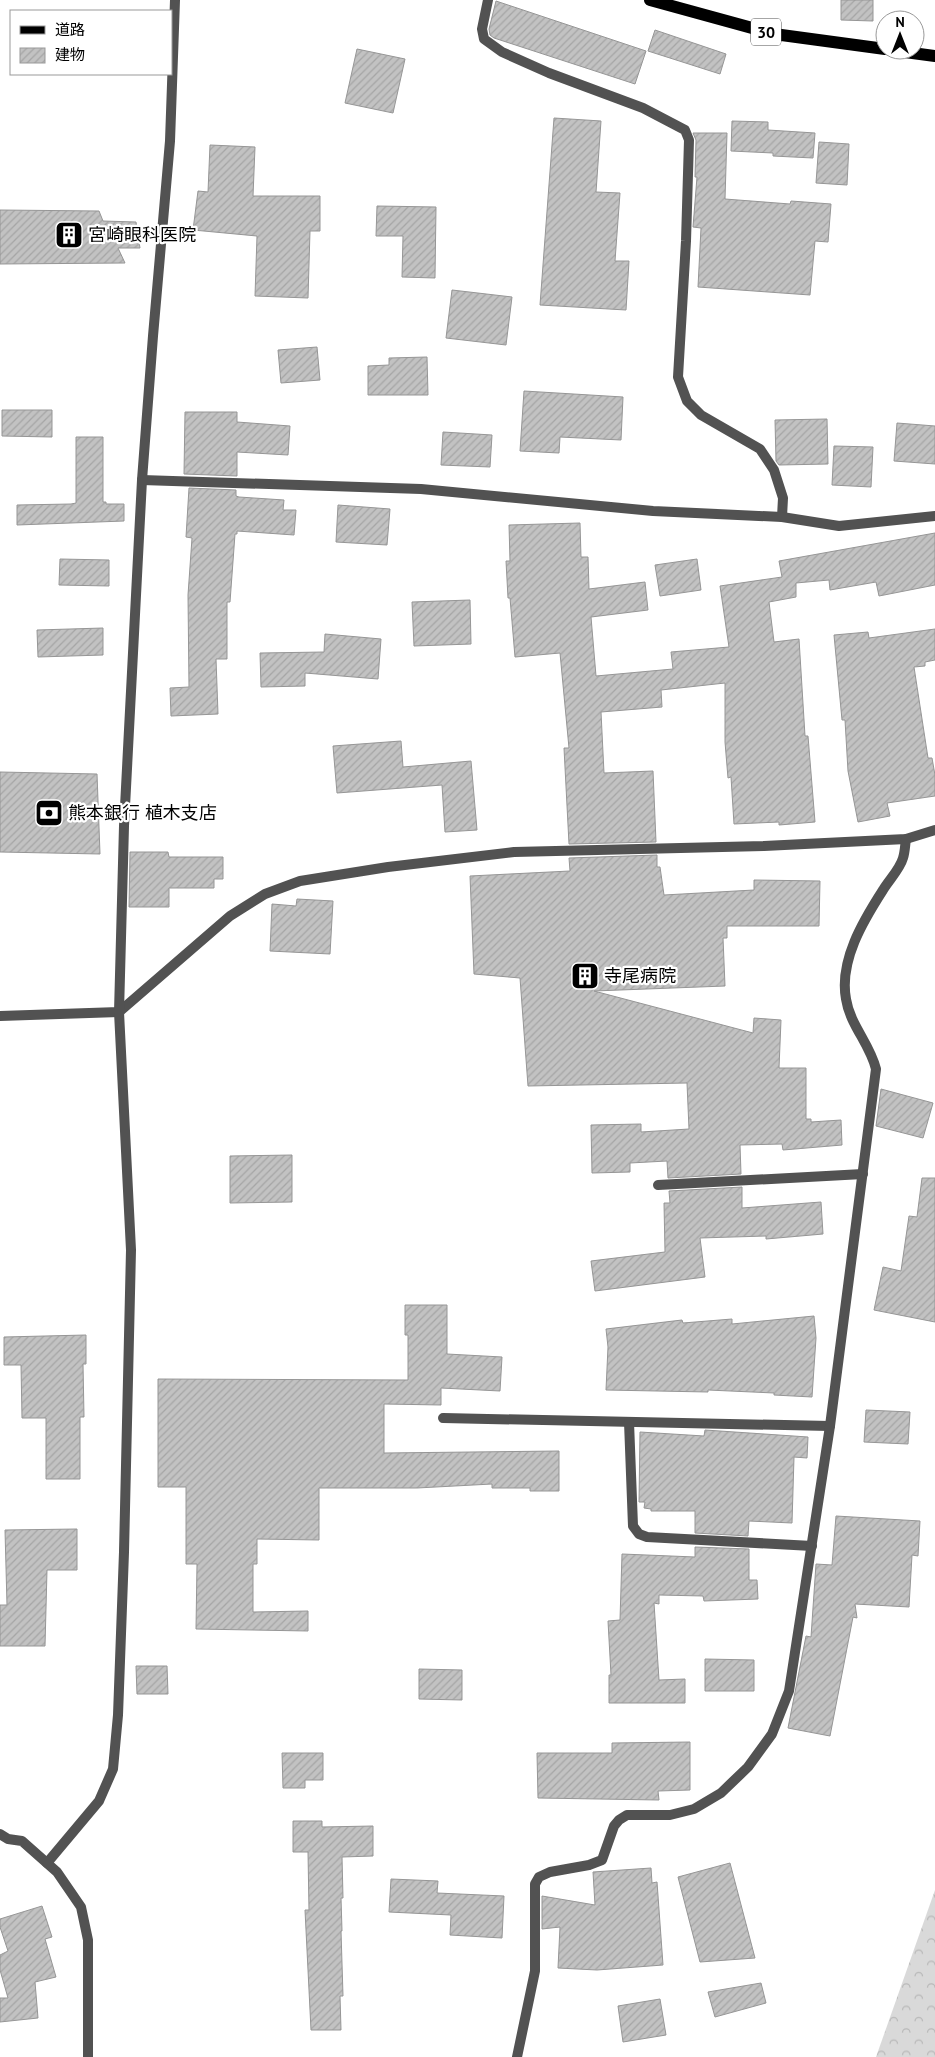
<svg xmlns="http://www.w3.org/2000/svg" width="935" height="2057" viewBox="0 0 935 2057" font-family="'PT Sans','Noto Sans JP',sans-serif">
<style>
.forest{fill:url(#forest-crowns)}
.building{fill:url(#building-hatch);stroke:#969696}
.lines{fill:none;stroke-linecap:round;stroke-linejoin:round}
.minor{stroke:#525252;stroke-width:10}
.primary{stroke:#000;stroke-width:12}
.labels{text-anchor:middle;stroke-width:4.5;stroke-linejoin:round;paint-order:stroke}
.shield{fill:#fff;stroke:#4c4c4c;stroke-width:1}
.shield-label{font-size:16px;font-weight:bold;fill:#000}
.poi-label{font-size:18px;fill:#000;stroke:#fff;text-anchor:start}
</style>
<defs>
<pattern id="forest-crowns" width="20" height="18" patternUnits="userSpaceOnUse" patternTransform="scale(1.25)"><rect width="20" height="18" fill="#d9d9d9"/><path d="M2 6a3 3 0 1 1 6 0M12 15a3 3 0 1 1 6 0" fill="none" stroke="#b8b8b8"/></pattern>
<pattern id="building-hatch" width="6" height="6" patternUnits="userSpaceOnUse" patternTransform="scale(1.25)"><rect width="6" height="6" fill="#c2c2c2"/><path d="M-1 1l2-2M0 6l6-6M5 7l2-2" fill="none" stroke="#a5a5a5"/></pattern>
</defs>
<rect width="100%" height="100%" fill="#fff"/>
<!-- forest -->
<path class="forest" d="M935 1890V2057H876Z"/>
<!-- building -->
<g class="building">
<path d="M841 0H873V21L841 20Z"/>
<path d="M496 1 646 51 635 84 494 38 490 35 489 29Z"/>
<path d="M655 30 726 54 720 74 648 51Z"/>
<path d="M357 49 405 59 393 113 345 103Z"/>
<path d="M554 118 601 121 596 192 620 193 615 261H629L626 310 540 305Z"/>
<path d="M732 121 768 122V130L815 133 813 158 773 156V153L731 151Z"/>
<path d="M693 133H727L725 199 790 204 791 201 831 204 828 242 815 241 810 295 698 287 701 228 693 227 697 177H695L696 140Z"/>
<path d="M819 142 849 144 847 185 816 183Z"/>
<path d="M210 145 255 147 253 196H320V231H310L308 298 255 296 257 236 193 230 198 191 208 192Z"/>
<path d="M377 206 436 207 435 278 402 277 403 236H376Z"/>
<path d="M0 210 99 211 103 221 136 222 140 248H118L125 263 0 264Z"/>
<path d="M452 290 512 297 506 345 446 338Z"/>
<path d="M317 347 320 380 281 383 278 350Z"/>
<path d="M427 357 428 395H368V366L389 365V358Z"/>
<path d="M524 391 623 397 621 440 560 437 559 453 520 451Z"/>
<path d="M2 410H52V437L2 436Z"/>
<path d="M185 412H237V422L290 426 288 455 237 452V476L184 474Z"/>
<path d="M827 419 828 464 779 465 776 461 775 420Z"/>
<path d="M897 423 935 426V464L894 461Z"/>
<path d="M443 432 492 435 490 467 441 465Z"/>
<path d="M76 437H103V502H106V504H124V521L17 525V505L71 504 76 503Z"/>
<path d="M834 446 873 447 871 487 832 485Z"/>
<path d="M189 488 236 490V496L239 497 284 500 283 510H296L294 535 237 531V534H235L230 602H227V659H216L218 714 171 716 170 688 189 687 188 595 192 538 186 537Z"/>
<path d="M338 505 390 509 387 545 336 542Z"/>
<path d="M580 523 581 557H588L589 589 645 582 648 610 591 617 596 676 673 669 671 652 729 647 720 586 782 577 779 561 935 533V585L879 596 876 582 830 590 829 580 796 583V597L769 602 774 642 799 639 805 736H808L815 822 779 825V822L734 824 731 777 728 778 725 742V683L661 690 662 707 601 712 604 773 653 771 656 842 569 844 564 748H569L560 653 515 657 510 598H508L506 561H510L509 525Z"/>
<path d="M60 559 109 560V586L59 585Z"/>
<path d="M697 559 701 590 660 596 655 565Z"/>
<path d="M470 600 471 644 414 646 412 602Z"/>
<path d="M103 628V655L38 657 37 630Z"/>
<path d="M935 629V660L925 662V666L914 667 928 758H932L935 775V796L887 803 890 816 858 822 848 771 845 720H842L834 635 868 632 869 638Z"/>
<path d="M325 634 381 639 378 679 305 673V686L261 687 260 653 324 652Z"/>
<path d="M401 741 403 767 471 761 477 830 445 832 442 785 337 793 333 746Z"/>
<path d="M0 772 97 774 100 854 0 852Z"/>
<path d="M130 852H168L169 857H223V879H214V888H169V907H129Z"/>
<path d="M657 855V867H660L664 895 754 890V880L820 881 819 926H727V938H723L725 986 594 991 753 1033 754 1018 781 1020 779 1068H806V1119H811V1122L841 1120 842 1145 783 1150 782 1144 740 1145 741 1174 668 1178 667 1161 630 1163V1172L592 1173 591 1125 641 1124V1132L689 1129 687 1083 528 1086 520 978 474 974 470 876 570 871 569 858Z"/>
<path d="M297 899 333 901 330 954 270 951 272 904 296 906Z"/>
<path d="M881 1089 933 1103 923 1138 876 1126Z"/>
<path d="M292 1155V1202L230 1203V1156Z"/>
<path d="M922 1178H935V1322L874 1310 883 1267 901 1271 909 1216 917 1217Z"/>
<path d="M742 1187V1208L821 1202 823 1234 766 1239V1236L700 1238 705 1277 595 1291 591 1261 665 1252 664 1203H670L669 1191Z"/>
<path d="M405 1305H447V1354L502 1357 500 1391 441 1388V1405L384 1404V1453L559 1451V1491H530V1488H492V1484L417 1488H319V1540L257 1539V1564H253V1612L308 1611V1631L196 1629 197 1564H186V1487H158V1379L408 1380V1335H405Z"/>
<path d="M814 1316 816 1338 812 1397 774 1395V1393L708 1390V1392L606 1390 608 1347 606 1329 682 1320 683 1323 732 1319V1324Z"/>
<path d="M86 1335V1364H83L84 1417H80V1479H46V1418H22L21 1365H4V1337Z"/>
<path d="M866 1410 910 1412 908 1444 864 1442Z"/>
<path d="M705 1430 808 1437 807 1458 794 1457 792 1523 749 1521 748 1536 695 1533V1511H651V1509L644 1508 645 1502H639L640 1432 704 1436Z"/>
<path d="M836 1516 920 1521 918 1556 912 1555 909 1607 855 1604 857 1618 853 1617 830 1736 788 1728 806 1636 811 1637 816 1564 832 1565Z"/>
<path d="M77 1529V1570H47L45 1646H0V1605H7L5 1530Z"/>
<path d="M695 1547 749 1549V1580H757L758 1599 704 1601 703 1596 659 1595V1604L654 1603 659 1680 685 1679V1703H609V1675H611L608 1621 620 1620 622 1554 695 1557Z"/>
<path d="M705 1659 754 1660V1691H705Z"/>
<path d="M136 1666H167L168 1694H137Z"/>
<path d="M419 1669 462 1670V1700L419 1699Z"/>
<path d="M690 1742V1790L658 1791 659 1800 538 1798 537 1753H612V1743Z"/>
<path d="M282 1753H323V1780H305V1788H283Z"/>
<path d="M293 1821H322V1827L373 1826V1856L342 1857 343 1898H341L342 1931H341L343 1996H340L341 2030H311L305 1910H309L308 1852H293Z"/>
<path d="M730 1863 755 1958 700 1962 678 1877Z"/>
<path d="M651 1868 652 1883 657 1882 663 1965 597 1970 558 1968 560 1927 542 1929V1896L595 1905 593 1872Z"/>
<path d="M391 1879 438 1881 437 1893 504 1896 502 1938 450 1935 451 1915 389 1912Z"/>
<path d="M42 1906 52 1937 45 1939 56 1977 35 1982 38 2018 0 2022V1998H8L0 1970V1955L8 1951 0 1927V1919Z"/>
<path d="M761 1983 766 2003 715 2017 708 1992Z"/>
<path d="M660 1999 666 2035 623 2042 618 2006Z"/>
</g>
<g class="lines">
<!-- minor -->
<g class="minor">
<path d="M488 0 482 29 484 39 502 52 549 73 643 108 685 130 689 140 686 241 678 377 687 401 701 415 760 449 774 470 783 498 782 517"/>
<path d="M142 480 421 489 653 511 782 517 839 526 935 516"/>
<path d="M0 1016 119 1012 230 916 265 894 300 881 388 867 514 852 764 846 906 839 935 830"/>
<path d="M658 1185 863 1174"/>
<path d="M443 1418 830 1426"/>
<path d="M629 1422 633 1526 639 1534 647 1537 812 1546"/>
<path d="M0 1834 8 1839 22 1841 57 1872 81 1907 88 1940V2057"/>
<path d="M47 1863 99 1801 113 1769 118 1715 124 1552 131 1250 119 1012 124 826 142 480 153 336 170 141 175 0"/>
<path d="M517 2057 535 1971V1884L539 1877 550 1872 589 1865 602 1860 614 1826 619 1820 627 1815H670L694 1809 721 1793 748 1767 772 1734 789 1691 830 1426 876 1069C870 1044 850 1025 846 999 839 961 863 921 883 890 889 880 900 869 903 858 905 852 905 845 906 839"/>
</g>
<!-- primary -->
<g class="primary">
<path d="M650 0 774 34 885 49"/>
<path d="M890 50 935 56"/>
</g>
</g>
<!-- icons -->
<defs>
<symbol id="building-square" viewBox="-11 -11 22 22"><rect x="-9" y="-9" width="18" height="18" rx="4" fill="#000" stroke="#fff"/><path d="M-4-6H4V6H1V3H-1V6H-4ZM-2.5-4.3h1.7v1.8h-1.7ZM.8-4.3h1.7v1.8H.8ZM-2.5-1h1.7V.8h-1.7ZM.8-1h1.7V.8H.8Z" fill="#fff"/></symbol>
<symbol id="bank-square" viewBox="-11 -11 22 22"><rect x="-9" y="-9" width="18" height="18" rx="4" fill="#000" stroke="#fff"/><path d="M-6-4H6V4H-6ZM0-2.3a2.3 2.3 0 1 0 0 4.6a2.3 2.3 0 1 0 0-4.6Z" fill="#fff"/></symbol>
</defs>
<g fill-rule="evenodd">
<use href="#building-square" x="53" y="219" width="32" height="32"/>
<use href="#bank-square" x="33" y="797" width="32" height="32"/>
<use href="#building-square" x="569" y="960" width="32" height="32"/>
</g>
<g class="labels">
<!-- shield labels -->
<rect class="shield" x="751" y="18.5" width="30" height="27" rx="4"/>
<g class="shield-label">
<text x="766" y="38">30</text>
</g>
<!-- poi labels -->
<g class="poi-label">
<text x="88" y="241">宮崎眼科医院</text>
<text x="68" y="819">熊本銀行 植木支店</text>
<text x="604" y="982">寺尾病院</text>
</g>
</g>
<!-- legend -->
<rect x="10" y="10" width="162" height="65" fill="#ffffff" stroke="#999999"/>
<rect x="20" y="26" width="25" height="8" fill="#000000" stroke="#999999"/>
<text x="55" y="35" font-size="15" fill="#000000">道路</text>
<rect x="20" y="48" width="25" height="15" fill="url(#building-hatch)" stroke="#999999"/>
<text x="55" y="60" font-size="15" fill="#000000">建物</text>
<!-- north arrow -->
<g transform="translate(900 35)"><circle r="24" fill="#ffffff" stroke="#999999"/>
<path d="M0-4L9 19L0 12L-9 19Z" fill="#000000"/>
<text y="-8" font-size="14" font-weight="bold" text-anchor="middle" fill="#000000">N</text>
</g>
</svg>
